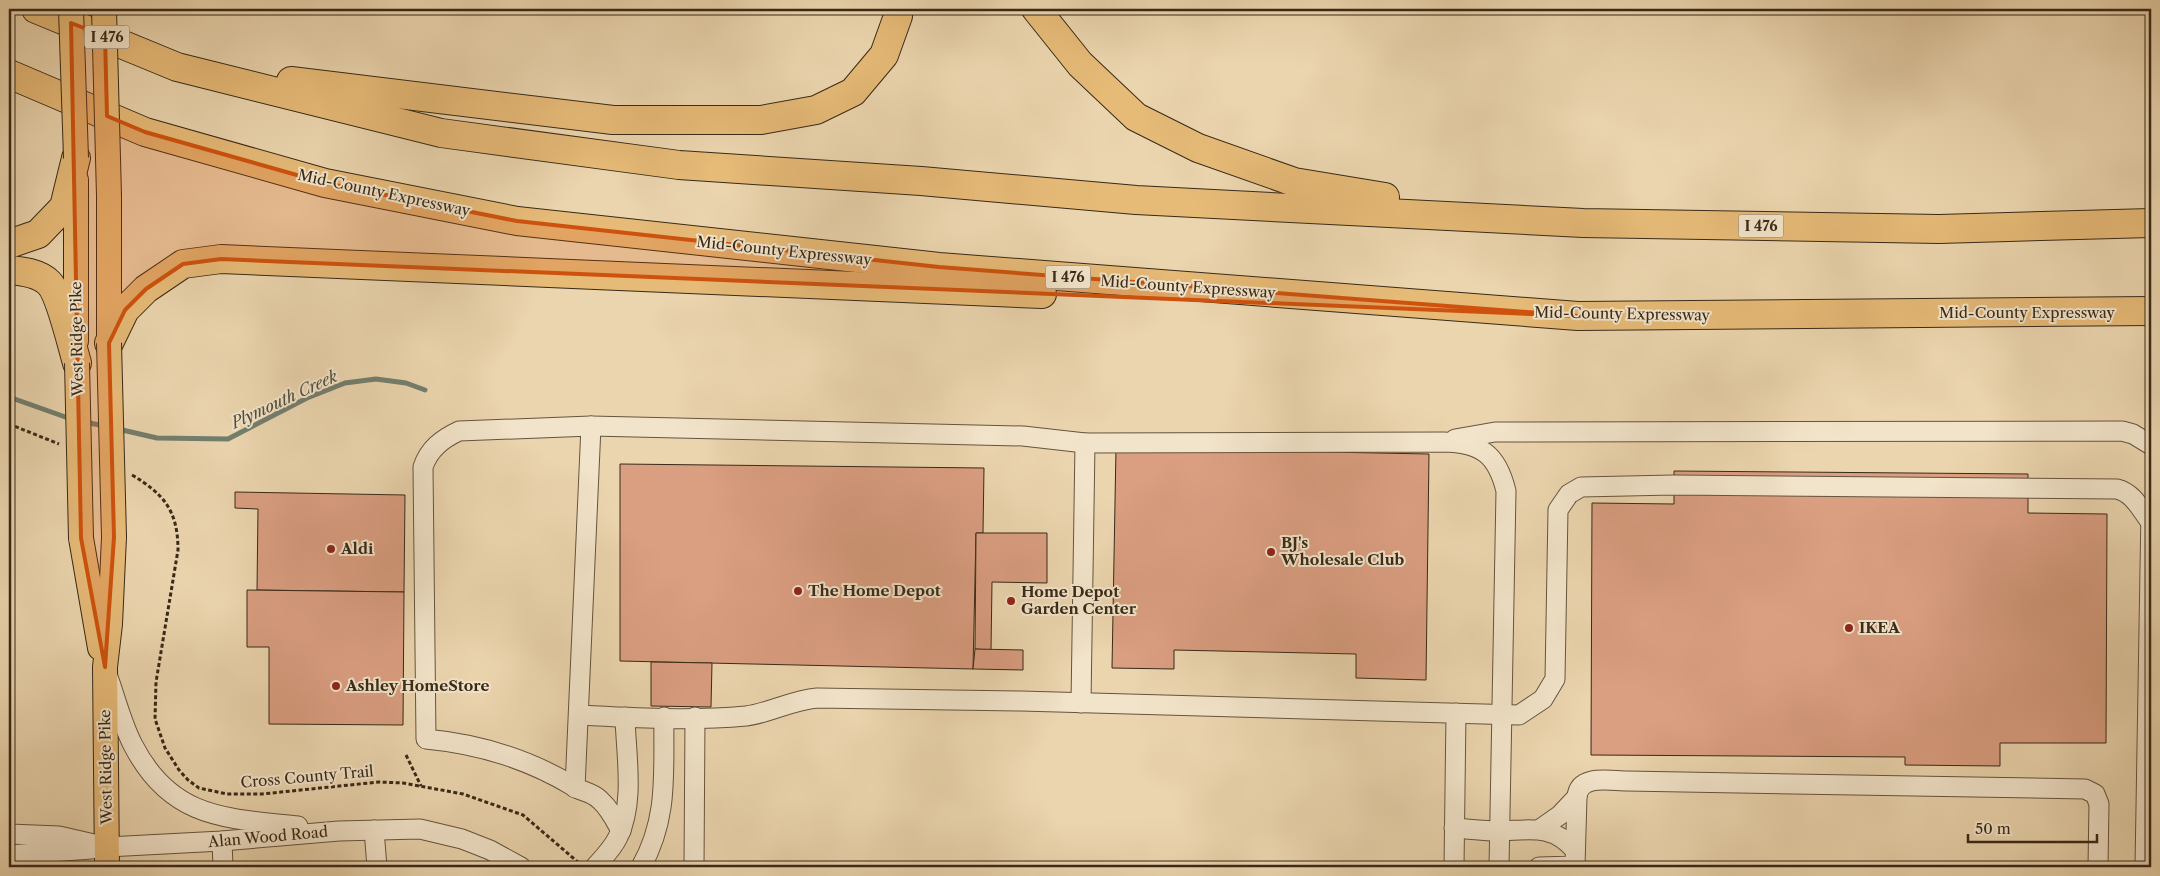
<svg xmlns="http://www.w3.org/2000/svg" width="2160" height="876" viewBox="0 0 2160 876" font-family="'Libre Caslon Text',serif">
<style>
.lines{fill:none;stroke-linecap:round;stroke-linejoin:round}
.stream{stroke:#727f6e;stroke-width:5}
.building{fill:#da9e81;stroke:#382918}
.minor-casing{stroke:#65543e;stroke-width:21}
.major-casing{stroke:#382918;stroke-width:26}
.highway-casing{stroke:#382918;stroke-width:30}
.path{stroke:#382918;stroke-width:3;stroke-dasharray:4 2.5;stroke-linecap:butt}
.minor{stroke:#f2e4ca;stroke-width:19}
.major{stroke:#e6ba77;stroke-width:24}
.highway{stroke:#e6ba77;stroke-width:28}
.major-bridge-casing{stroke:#382918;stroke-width:26;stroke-linecap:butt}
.major-bridge{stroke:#e6ba77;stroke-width:24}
.marked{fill:#ce520e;fill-opacity:0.2;stroke:#ce520e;stroke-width:4;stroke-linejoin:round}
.poi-dot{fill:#8f2418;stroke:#f2e4ca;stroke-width:2}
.labels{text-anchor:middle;stroke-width:4;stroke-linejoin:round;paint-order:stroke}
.shield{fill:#f2e4ca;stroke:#70614d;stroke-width:1}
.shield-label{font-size:14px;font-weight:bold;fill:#382918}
.street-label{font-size:15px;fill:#382918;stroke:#f2e4ca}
.poi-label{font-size:15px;font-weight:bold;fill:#382918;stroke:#f2e4ca;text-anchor:start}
.water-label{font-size:16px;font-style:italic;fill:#504d3c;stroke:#f2e4ca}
</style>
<rect width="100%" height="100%" fill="#ebd5ae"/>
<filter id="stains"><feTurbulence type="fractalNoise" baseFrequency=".004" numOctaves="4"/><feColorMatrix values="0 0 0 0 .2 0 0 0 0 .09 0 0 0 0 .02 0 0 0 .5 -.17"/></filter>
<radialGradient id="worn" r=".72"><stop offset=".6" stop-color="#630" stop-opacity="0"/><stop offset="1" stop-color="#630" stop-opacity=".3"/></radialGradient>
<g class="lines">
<!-- stream -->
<g class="stream">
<path d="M9 397 71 419"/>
<path d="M84 422 105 426"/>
<path d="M118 429 157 438 228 439 307 398 345 383 376 379 406 383 425 390"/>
</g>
</g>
<!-- building -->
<g class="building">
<path d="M1116 448 1429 454 1426 680 1356 678V654L1174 650V669L1112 668Z"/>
<path d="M620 464 984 468 983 533H976L973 669 620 661Z"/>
<path d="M1674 471 2028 474V513L2107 514 2106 743H2000V766L1905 765V757L1591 755 1592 503 1674 504Z"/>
<path d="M235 492 405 495 404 592 257 590 258 509 235 508Z"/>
<path d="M976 533H1047V583L992 582 991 650 975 649Z"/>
<path d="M247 590 404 592 403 725 269 724V647H247Z"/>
<path d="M975 649 1023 650V670L973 669Z"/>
<path d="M651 662 712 663 711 707 651 706Z"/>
</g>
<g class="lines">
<defs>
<g id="minor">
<path d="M1455 439 1495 432 2122 431 2133 434 2151 445"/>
<path d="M108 677C116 699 122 724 133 745 171 819 225 818 298 826"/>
<path d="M1081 703 1085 443 1444 442C1481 443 1497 454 1506 491L1499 867"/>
<path d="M580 715C634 718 691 721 746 716 770 713 792 700 817 698L1021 701 1519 715 1543 699 1555 679 1558 510 1569 494 1581 487 1673 485 2117 489C2133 493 2140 508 2149 520"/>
<path d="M575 788 591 426"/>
<path d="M1454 828C1469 829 1485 831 1500 831 1531 830 1552 824 1575 850"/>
<path d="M1540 829 1560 815 1577 797"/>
<path d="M374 830 377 867"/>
<path d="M621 831C615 820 610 809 600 800 592 792 582 792 573 786 528 759 479 744 426 739L423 467C429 449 442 439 459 431L591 426 1023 436 1085 443"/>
<path d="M9 834 59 836 107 847 222 841 339 831 420 829 462 839 490 850 521 867"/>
<path d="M222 841 223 867"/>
<path d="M9 855 91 849"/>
<path d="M595 867C603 858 613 848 618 837 635 802 626 755 625 717"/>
<path d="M641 867C669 817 663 772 664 717"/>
<path d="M694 867 695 717"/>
<path d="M1454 867 1456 713"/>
<path d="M1539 867 1575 866 1577 797C1579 774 1610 781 1627 781L2085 789 2095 794 2099 804 2098 867"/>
<path d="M2145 867 2151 509"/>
</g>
<g id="major">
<path d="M76 180V341"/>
<path d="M109 196V343"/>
<path d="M81 538 100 648"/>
<path d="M107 867 105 667 110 624 114 537"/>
</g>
<g id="highway">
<path d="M36 9 177 67 441 133 679 165 921 181 1136 200 1583 223 1939 229 2151 223"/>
<path d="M1036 9 1080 64 1136 117 1198 148 1294 182 1385 197"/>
<path d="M9 74 145 132 325 183 517 221 939 267 1578 316 2151 311"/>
<path d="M291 81 613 120H761L816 110 853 92 884 55 898 16 897 9"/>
<path d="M9 244 38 234 64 207 76 158"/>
<path d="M9 270C22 271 39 273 49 283 60 294 72 346 77 363"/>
<path d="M109 343 125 310 146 289 183 264 221 259 1042 294"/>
</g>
</defs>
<!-- minor casing -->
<use href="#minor" class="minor-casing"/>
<!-- major casing -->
<use href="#major" class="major-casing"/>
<!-- highway casing -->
<use href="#highway" class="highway-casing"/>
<!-- path -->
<g class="path">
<path d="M9 424 59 444"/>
<path d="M132 475C164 494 178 511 178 550L156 682 155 719 165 748 179 770 188 780 199 788 227 794H262L379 782 403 783 463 794 523 815 579 863"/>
<path d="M406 755 421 786"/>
</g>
<!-- minor -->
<use href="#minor" class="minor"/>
<!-- major -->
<use href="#major" class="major"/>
<!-- highway -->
<use href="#highway" class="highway"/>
<defs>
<g id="major-bridge">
<path d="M71 9 76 158"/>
<path d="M104 9 109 196"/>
<path d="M109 343 114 537"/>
<path d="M77 363 81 538"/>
</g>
</defs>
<!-- major-bridge casing -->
<use href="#major-bridge" class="major-bridge-casing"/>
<!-- major-bridge -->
<use href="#major-bridge" class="major-bridge"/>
</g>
<!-- marked area -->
<path class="marked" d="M71 23 105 36 107 116 145 132 325 183 517 221 939 267 1578 316 221 259 183 264 146 289 125 310 109 343 114 537 105 667 81 538Z"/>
<!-- markers -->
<g class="poi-dot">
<circle cx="331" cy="549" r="5"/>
<circle cx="1271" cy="552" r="5"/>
<circle cx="798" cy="591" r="5"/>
<circle cx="1011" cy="601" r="5"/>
<circle cx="1849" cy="628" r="5"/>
<circle cx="336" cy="686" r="5"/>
</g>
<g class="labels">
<!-- shield labels -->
<g class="shield">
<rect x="84.5" y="25.5" width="45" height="23" rx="4"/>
<rect x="1738.5" y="214.5" width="45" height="23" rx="4"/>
<rect x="1045.5" y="265.5" width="45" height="23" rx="4"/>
</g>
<g class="shield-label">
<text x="107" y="42">I 476</text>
<text x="1761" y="231">I 476</text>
<text x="1068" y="282">I 476</text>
</g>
<!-- street labels -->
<g class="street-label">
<text transform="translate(384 193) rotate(12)" y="5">Mid-County Expressway</text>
<text transform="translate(784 251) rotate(6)" y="5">Mid-County Expressway</text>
<text transform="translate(1188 287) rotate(4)" y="5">Mid-County Expressway</text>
<text x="2027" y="318">Mid-County Expressway</text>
<text transform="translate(1622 314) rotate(1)" y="5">Mid-County Expressway</text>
<text transform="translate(77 339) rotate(-91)" y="5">West Ridge Pike</text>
<text transform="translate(106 767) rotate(-91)" y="5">West Ridge Pike</text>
<text transform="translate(307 777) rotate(-5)" y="5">Cross County Trail</text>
<text transform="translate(268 837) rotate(-5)" y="5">Alan Wood Road</text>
</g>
<!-- poi labels -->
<g class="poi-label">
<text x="1281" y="548">BJ's<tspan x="1281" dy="17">Wholesale Club</tspan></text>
<text x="341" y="554">Aldi</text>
<text x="808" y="596">The Home Depot</text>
<text x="1021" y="597">Home Depot<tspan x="1021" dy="17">Garden Center</tspan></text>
<text x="1859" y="633">IKEA</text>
<text x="346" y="691">Ashley HomeStore</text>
</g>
<!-- water labels -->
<g class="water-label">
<text transform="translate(284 399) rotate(-25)" y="6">Plymouth Creek</text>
</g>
</g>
<!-- margin -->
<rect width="2160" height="876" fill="none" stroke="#ebd5ae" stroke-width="30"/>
<rect x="10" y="10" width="2140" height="856" fill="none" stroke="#382918" stroke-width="2.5"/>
<rect x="15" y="15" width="2130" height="846" fill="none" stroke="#382918"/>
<!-- scale -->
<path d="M1968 834v8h129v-8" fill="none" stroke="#382918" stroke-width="2.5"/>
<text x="1975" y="834" font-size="15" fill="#382918" stroke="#f2e4ca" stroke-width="4" paint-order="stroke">50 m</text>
<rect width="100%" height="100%" filter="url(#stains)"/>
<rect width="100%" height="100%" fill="url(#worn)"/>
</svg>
